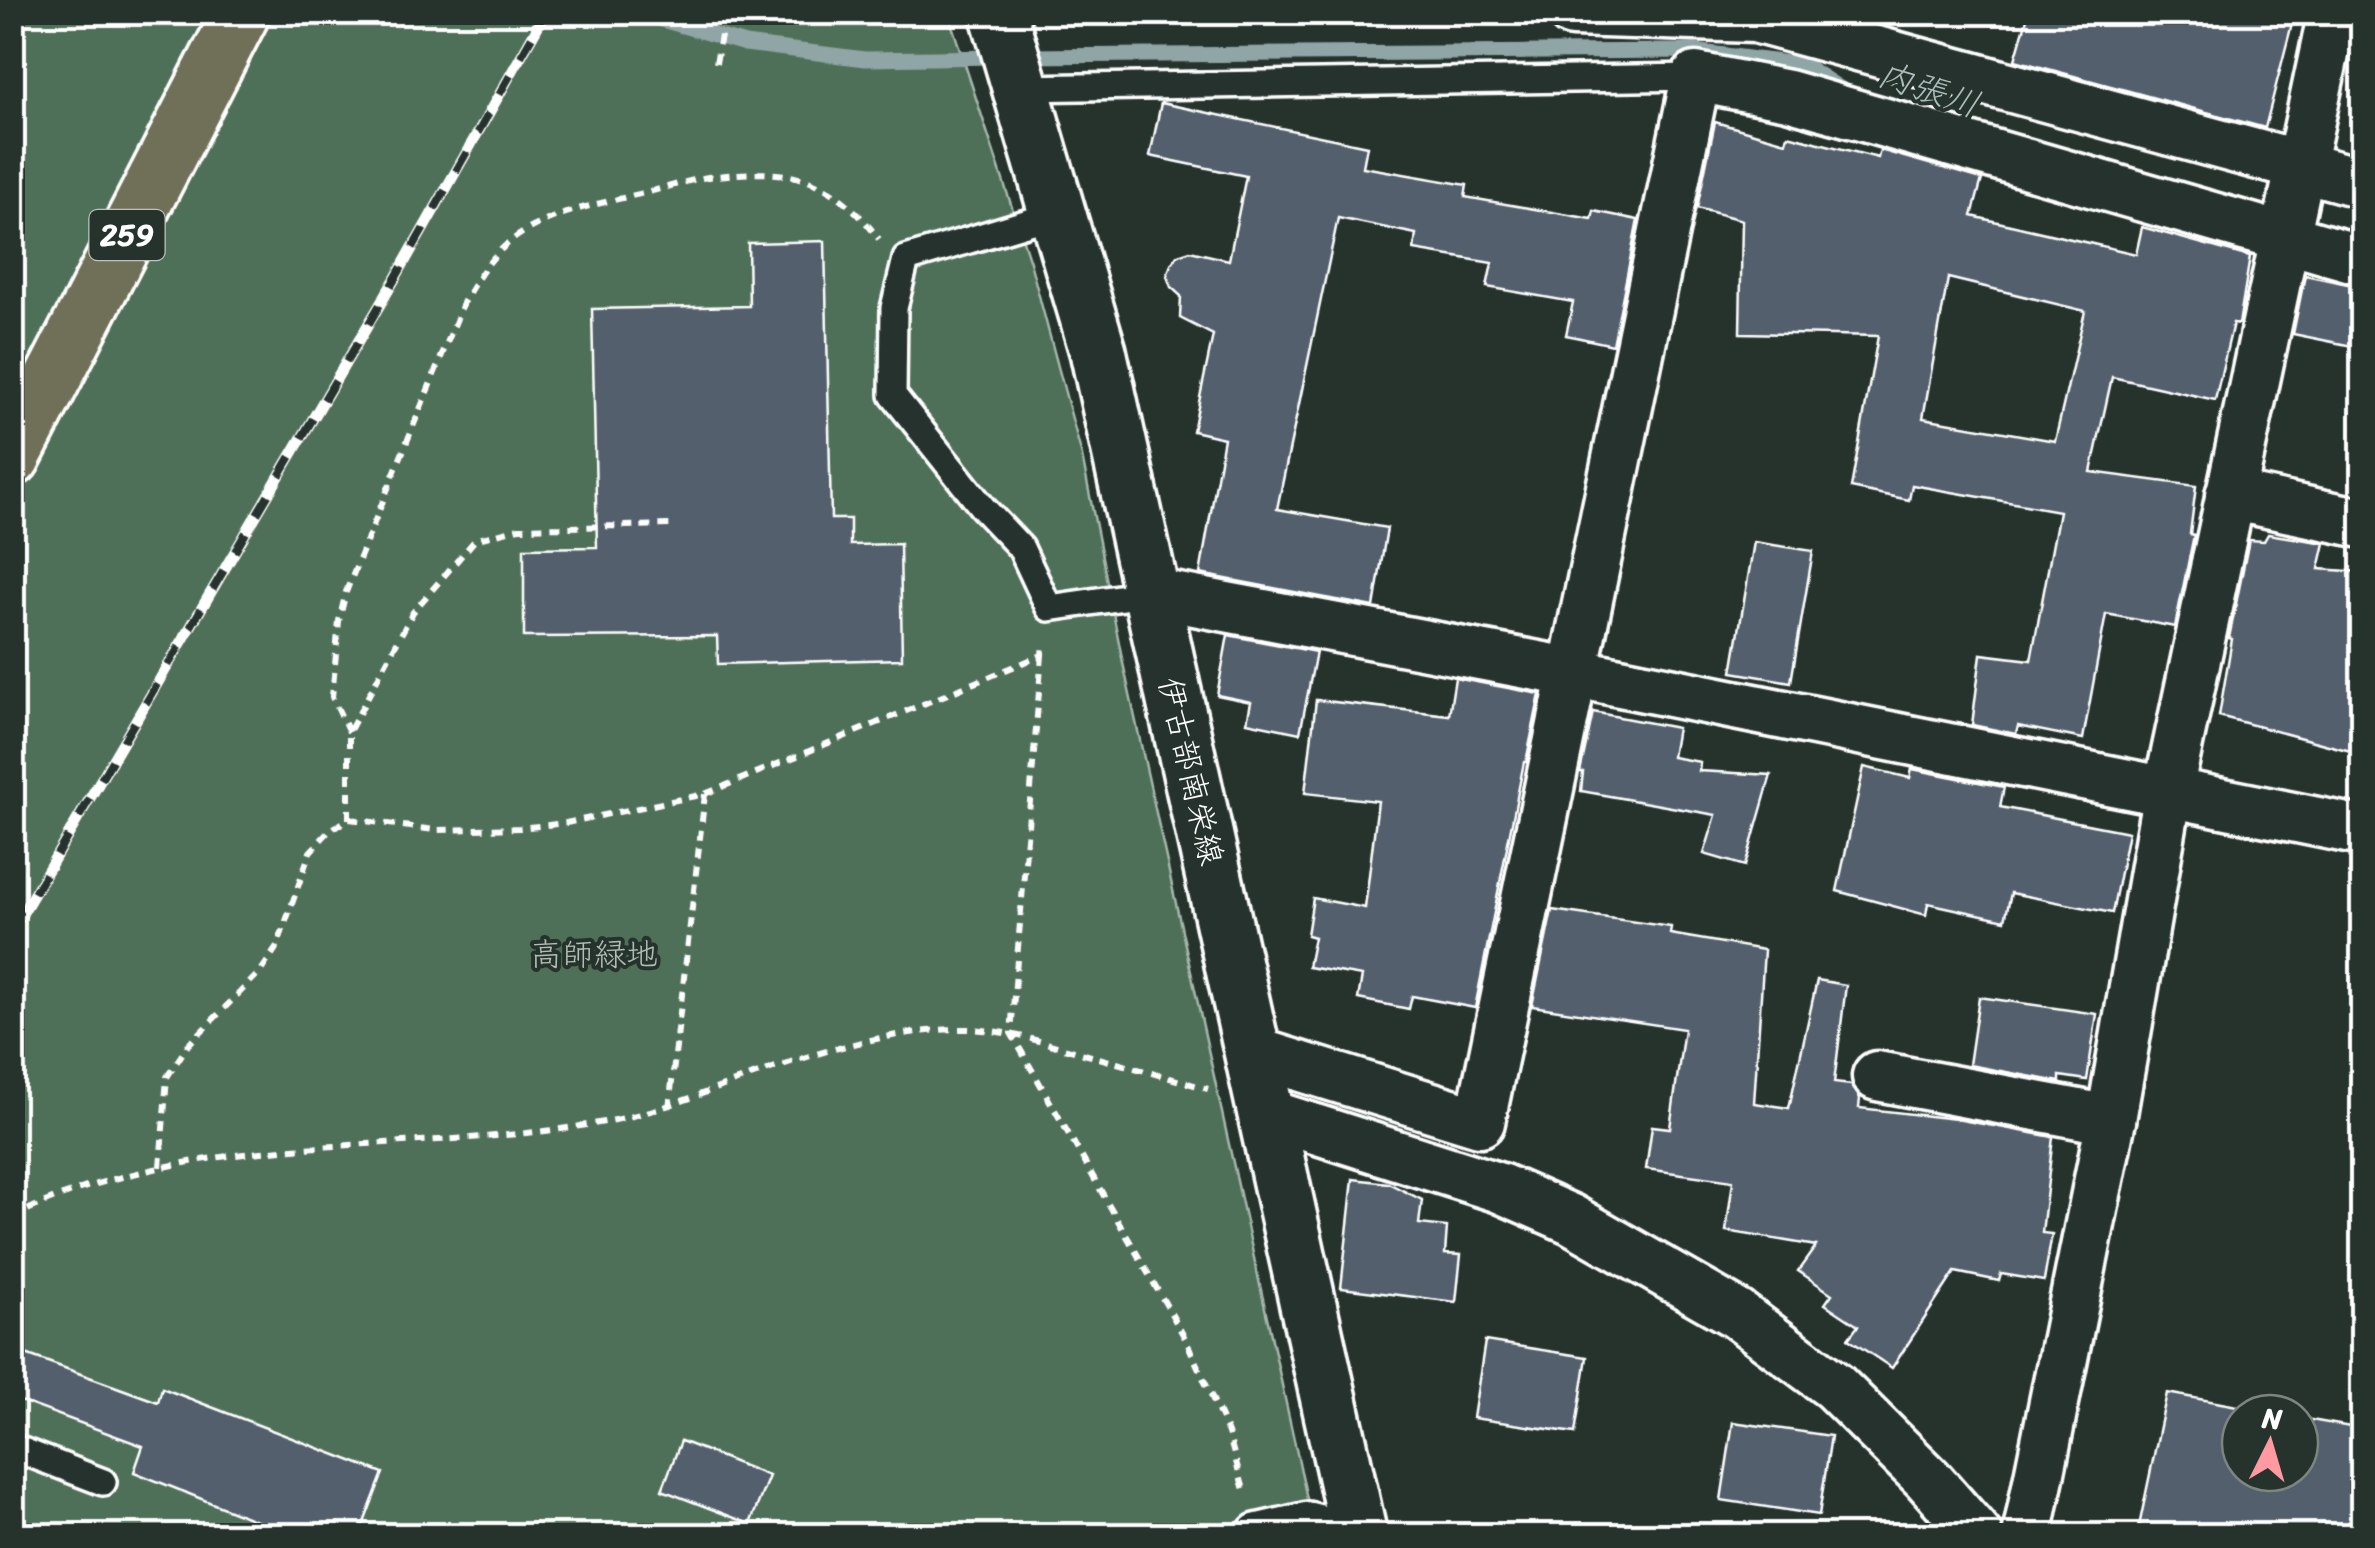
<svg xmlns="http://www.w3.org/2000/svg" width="2375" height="1548" viewBox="0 0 2375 1548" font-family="Sriracha,'Klee One',sans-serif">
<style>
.green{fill:#4f6f58;stroke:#a7b7ac;stroke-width:2.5}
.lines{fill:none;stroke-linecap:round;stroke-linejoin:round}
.stream{stroke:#8fa5a6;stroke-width:15}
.building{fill:#525f6c;stroke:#fff;stroke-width:2.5;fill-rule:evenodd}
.service-casing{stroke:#fff;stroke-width:32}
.pedestrian-casing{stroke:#fff;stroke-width:42}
.minor-casing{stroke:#fff;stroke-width:55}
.secondary-casing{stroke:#fff;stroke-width:62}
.trunk-casing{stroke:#fff;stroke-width:62}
.path{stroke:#fff;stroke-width:6;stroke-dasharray:10 8;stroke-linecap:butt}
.service{stroke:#26332d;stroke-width:25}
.pedestrian{stroke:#26332d;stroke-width:35}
.minor{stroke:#26332d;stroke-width:48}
.secondary{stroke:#26332d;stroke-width:55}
.trunk{stroke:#706f59;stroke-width:55}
.rail-casing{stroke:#fff;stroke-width:11}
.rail{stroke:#26332d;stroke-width:8;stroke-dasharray:22;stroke-linecap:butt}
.labels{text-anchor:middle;stroke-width:8;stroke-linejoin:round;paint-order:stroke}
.shield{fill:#26332d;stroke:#bec2c0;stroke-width:2.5}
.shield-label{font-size:30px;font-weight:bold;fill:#fff}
.street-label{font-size:32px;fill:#fff;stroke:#26332d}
.park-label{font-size:32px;fill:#b0beb4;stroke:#26332d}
.water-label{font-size:35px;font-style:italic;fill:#abbcbc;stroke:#26332d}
</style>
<rect width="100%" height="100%" fill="#26332d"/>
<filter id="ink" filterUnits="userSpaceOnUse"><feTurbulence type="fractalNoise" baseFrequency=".01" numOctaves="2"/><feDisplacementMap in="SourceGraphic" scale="20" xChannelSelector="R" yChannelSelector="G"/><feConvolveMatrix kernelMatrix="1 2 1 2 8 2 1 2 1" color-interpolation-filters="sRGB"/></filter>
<g filter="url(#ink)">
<!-- green -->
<path class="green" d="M12 13H948L1030 262 1082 456 1123 663 1315 1535H13Z"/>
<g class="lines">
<!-- stream -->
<g class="stream">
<path d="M635 12 745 44 865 59 1000 57"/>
<path d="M1023 56 1693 51 1804 65 1846 92"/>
</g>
</g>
<!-- building -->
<g class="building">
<path d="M2029 12H2295L2265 128 2015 60Z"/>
<path d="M1161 103 1367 146 1363 167 1467 185 1465 197 1592 219 1594 211 1638 220 1613 345 1566 335 1573 302 1487 287 1492 263 1414 250 1416 234 1338 218 1277 509 1387 528 1374 607 1200 574 1224 438 1193 431 1213 335 1180 318 1181 296 1171 287 1167 276 1171 264 1178 255 1190 251 1229 260 1246 176 1150 156Z"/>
<path d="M1715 122 1786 142 1788 135 1878 158 1880 150 1982 179 1972 216 2136 254 2142 227 2250 257 2239 324 2233 323 2215 400 2112 377 2091 472 2196 486 2190 534 2194 535 2175 627 2106 614 2083 739 2018 726 2016 734 1972 725 1981 654 2031 660 2059 511 1912 485 1909 500 1851 488 1878 336 1740 333 1742 220 1697 208ZM1948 278 2085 311 2055 441 1923 418Z"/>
<path d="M825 241 831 519H850V545L900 544 902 659 718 664 717 636 524 637V548L597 547 592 309 749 306 748 243Z"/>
<path d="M2305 275 2362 287V348L2293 334Z"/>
<path d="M2268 534 2325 543 2319 569 2362 572V754L2219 716 2232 639 2229 638 2249 540 2264 541Z"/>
<path d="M1754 542 1813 551 1791 682 1732 672Z"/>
<path d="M1228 635 1316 652 1300 733 1247 722 1251 702 1217 695Z"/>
<path d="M1455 678 1540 694 1526 762H1524L1475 1008 1412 996 1409 1009 1358 999 1362 976 1308 967 1314 937 1307 935 1313 898 1365 908 1378 801 1305 793 1316 700 1449 715Z"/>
<path d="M1593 712 1677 728 1672 757 1700 762 1699 771 1771 775 1745 866 1704 854 1716 815 1581 791 1583 772H1580Z"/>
<path d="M1864 767 1910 778 1912 769 2004 787 2000 807 2128 832 2112 913 2011 893 2005 920 1928 903 1926 915 1837 891Z"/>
<path d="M1552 910 1671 927 1670 934 1764 950 1754 1103 1789 1108 1817 980 1846 985 1834 1083 1851 1085 1860 1098 1859 1108 1956 1119 2053 1137 2042 1233 2052 1234 2044 1281 2001 1274 1999 1281 1955 1272 1892 1368 1848 1339 1858 1326 1825 1304 1832 1294 1798 1271 1816 1246 1726 1231 1733 1181 1646 1169 1652 1126 1670 1128 1684 1029 1532 1006Z"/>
<path d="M1979 997 2097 1014 2087 1080 2060 1076V1082L1969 1065Z"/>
<path d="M1353 1179 1388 1183 1422 1200 1419 1224 1447 1227 1445 1254 1461 1255 1456 1302 1341 1288Z"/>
<path d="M1485 1341 1587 1357 1575 1433 1473 1418Z"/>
<path d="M12 1349 158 1402 162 1388 383 1473 359 1536H294L134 1472 143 1446 12 1398Z"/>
<path d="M2167 1393 2275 1413H2240V1473H2300V1418L2362 1429V1536H2137Z"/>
<path d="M1733 1422 1831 1436 1819 1515 1721 1500Z"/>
<path d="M681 1441 769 1476 750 1524 662 1490Z"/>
</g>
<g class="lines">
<defs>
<g id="service">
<path d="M1019 88 1696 77"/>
<path d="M1059 213 906 259 894 308 893 395 983 508 1021 548 1049 608 1152 593"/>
<path d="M12 1447 103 1482"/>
</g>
<path id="pedestrian" d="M1256 1532 1308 1520 1359 1533"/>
<g id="minor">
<path d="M1572 12 1755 18 2362 183"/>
<path d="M2230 495 2362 523"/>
<path d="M1152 593 1575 673 2362 831"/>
<path d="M1254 1052 1480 1122 1696 77 1788 95 2362 260"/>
<path d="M1877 1076 2111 1120"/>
<path d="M1268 1114 1500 1188 1571 1219 1737 1314 1834 1386 1927 1478 1978 1536"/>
<path d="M2027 1536 2111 1120 2168 791 2333 12"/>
</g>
<path id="secondary" d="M998 12 1098 351 1359 1536"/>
<path id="trunk" d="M12 458 242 12"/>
</defs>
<!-- service casing -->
<use href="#service" class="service-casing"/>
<!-- pedestrian casing -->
<use href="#pedestrian" class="pedestrian-casing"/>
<!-- minor casing -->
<use href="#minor" class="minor-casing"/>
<!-- secondary casing -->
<use href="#secondary" class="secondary-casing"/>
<!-- trunk casing -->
<use href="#trunk" class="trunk-casing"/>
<!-- path -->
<g class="path">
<path d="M716 63 725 14"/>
<path d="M1042 655 1011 1033 1185 1338 1228 1433 1244 1490"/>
<path d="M349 732 332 697 339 621 346 592 464 301C477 279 490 257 511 241 550 210 610 202 656 190 676 185 696 178 716 176 747 173 779 170 808 181 839 192 860 214 879 239"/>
<path d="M349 819V732L413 612 475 540 519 528 674 525"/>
<path d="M669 1108 705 794"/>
<path d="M160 1167 167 1077 188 1045 261 971 277 947 310 852 330 830 349 819 435 830 520 828 566 823 705 794 1042 655 1043 644"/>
<path d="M12 1218C48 1198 87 1186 126 1176 286 1133 453 1152 615 1120 658 1111 696 1096 737 1081 807 1055 883 1031 958 1029 1002 1028 1042 1042 1084 1054 1125 1065 1166 1077 1208 1089"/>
</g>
<!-- service -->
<use href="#service" class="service"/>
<!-- pedestrian -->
<use href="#pedestrian" class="pedestrian"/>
<!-- minor -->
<use href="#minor" class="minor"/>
<!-- secondary -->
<use href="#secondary" class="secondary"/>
<!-- trunk -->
<use href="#trunk" class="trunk"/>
<defs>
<path id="rail" d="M12 931 395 279 546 12"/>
</defs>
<!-- rail casing -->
<use href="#rail" class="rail-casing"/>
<!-- rail -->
<use href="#rail" class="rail"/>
</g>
</g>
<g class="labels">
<!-- shield labels -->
<rect class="shield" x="89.5" y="210" width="75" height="50" rx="8"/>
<g class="shield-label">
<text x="127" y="245">259</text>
</g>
<!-- street labels -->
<g class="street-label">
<text transform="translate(1191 771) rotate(77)" y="11">伊古部南栄線</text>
</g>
<!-- park labels -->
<g class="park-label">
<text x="594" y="965">高師緑地</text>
</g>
<!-- water labels -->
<g class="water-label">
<text transform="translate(1929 89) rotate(19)" y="12">内張川</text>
</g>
</g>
<!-- margin -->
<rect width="2375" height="1548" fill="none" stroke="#26332d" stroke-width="50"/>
<rect x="25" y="25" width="2325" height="1498" fill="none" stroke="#fff" stroke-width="4" filter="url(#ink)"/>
<!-- north arrow -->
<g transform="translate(2270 1443) rotate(5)"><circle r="48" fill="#26332d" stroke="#7d8581" stroke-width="2.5"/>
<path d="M0-8L18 38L0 25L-18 38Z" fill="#ff9aa2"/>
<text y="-15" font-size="28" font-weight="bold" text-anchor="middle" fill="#ffffff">N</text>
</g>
</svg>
